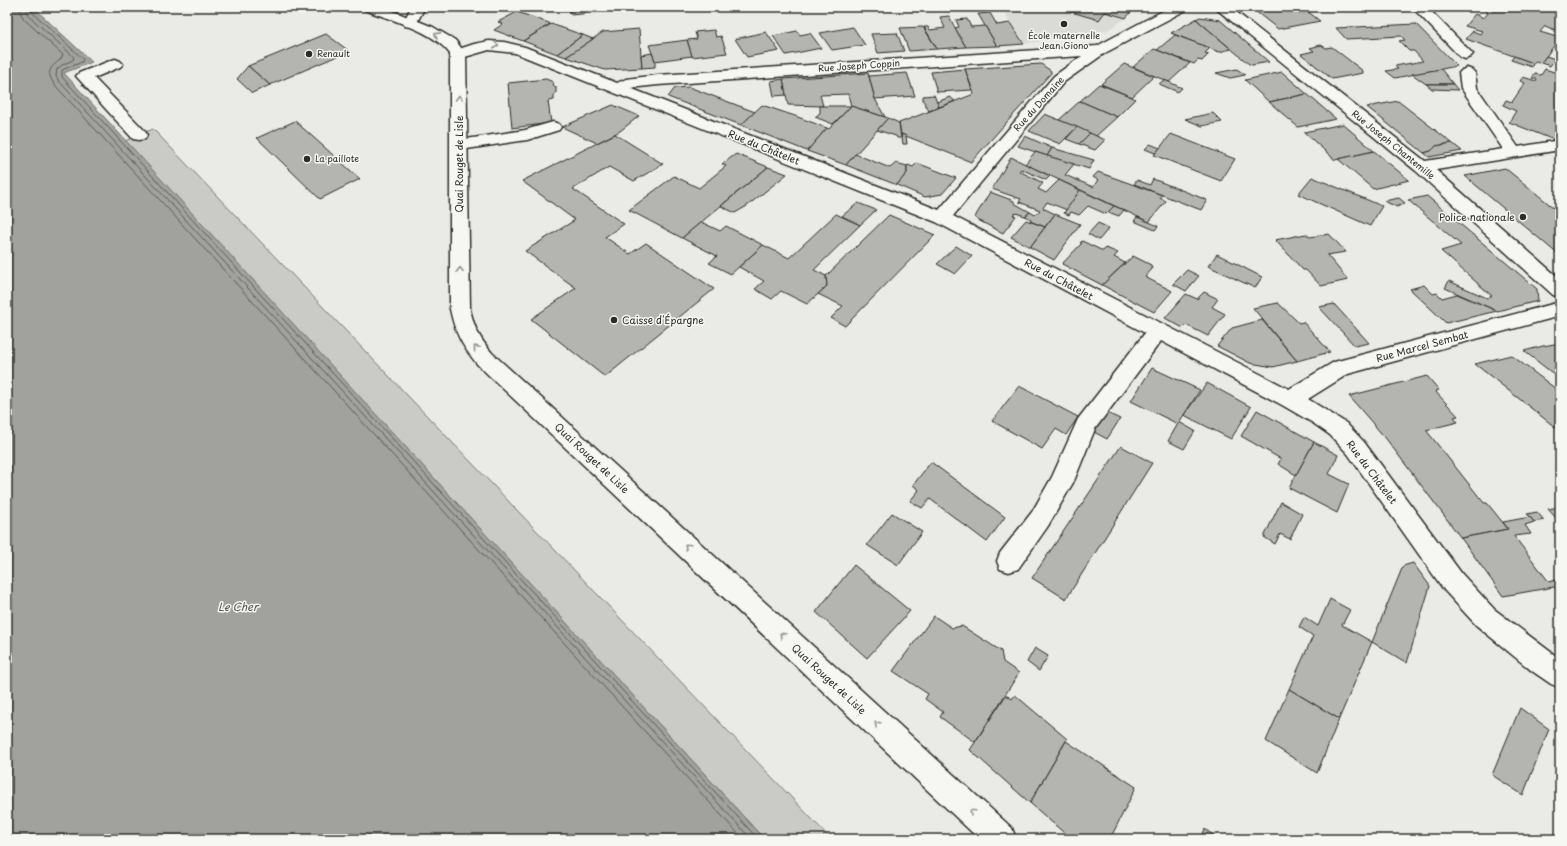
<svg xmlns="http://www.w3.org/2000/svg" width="1567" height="846" viewBox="0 0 1567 846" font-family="'Playpen Sans',sans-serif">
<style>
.built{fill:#dadad6}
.green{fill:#cacac7;stroke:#7a7a79}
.water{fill:#a1a19e;stroke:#727270}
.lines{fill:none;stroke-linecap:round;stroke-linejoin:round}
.shore{stroke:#5a5a59;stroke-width:1}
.building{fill:#b4b4b1;stroke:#2b2b2b}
.minor-casing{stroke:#2b2b2b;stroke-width:3}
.major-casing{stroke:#2b2b2b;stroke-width:3}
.minor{fill:#f6f6f2;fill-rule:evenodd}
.major{fill:#f6f6f2;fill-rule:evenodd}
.oneway{stroke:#90908e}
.poi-dot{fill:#2b2b2b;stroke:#f6f6f2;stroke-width:1.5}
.labels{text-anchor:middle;stroke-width:3;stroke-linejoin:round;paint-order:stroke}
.far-poi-label{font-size:9px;fill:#2b2b2b;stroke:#f6f6f2;text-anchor:start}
.far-street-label{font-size:9px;fill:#2b2b2b;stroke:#f6f6f2}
.street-label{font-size:10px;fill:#2b2b2b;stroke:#f6f6f2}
.poi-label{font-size:10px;fill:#2b2b2b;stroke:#f6f6f2;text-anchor:end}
.water-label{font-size:11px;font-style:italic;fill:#545453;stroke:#f6f6f2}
</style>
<rect width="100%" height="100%" fill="#eaeae6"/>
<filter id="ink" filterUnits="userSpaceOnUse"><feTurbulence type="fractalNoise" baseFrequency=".025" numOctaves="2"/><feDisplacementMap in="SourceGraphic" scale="8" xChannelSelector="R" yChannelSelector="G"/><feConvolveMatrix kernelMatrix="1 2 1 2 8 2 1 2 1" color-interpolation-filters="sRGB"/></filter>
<g filter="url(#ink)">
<!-- built -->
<path class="built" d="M1001 7H1135L1126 18 1108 30 1024 44Z"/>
<!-- green -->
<path class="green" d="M153 129 831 839H764L125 141Z"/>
<!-- water -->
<path class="water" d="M7 7H33L92 62 64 73 764 839H7Z"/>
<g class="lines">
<!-- shore -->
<g class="shore">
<path d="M20 7 21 14 24 19 63 55C58 66 42 66 54 84L743 839"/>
<path d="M26 7 28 15 74 57 73 60 62 65 57 69 56 76 58 80 751 839"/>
<path d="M31 7 32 12 83 59 82 62 62 70V77L758 839"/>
</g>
</g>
<!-- building -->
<g class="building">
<path d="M472 7H492L478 12Z"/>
<path d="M568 7H591L592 13 571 15Z"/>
<path d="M1054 7H1135L1126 18 1105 12 1099 20Z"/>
<path d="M1250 7H1302L1320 21 1278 29Z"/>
<path d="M1481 7H1560V32L1545 26 1540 32 1560 38 1541 63 1536 61 1533 63 1466 39 1473 31 1480 34 1482 31 1465 26 1475 14 1484 18 1488 13Z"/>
<path d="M517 12 549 23 550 24 523 41 494 30 503 24 498 22Z"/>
<path d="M990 13 997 25 1010 23 1024 44 997 46 978 14Z"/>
<path d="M949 16 955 28 966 47 937 49 924 27H928L930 30 945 28 940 17Z"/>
<path d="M1200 17 1220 20 1269 62 1252 65 1249 64 1196 19Z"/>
<path d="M967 19 971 27 985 26 997 46 966 47 955 28 959 27 956 20Z"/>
<path d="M1196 19 1231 49 1219 52 1171 33Z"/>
<path d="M551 24 583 35 557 54 523 41Z"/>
<path d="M1416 24 1457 66 1395 78 1386 71 1398 69 1395 66 1423 61 1414 51H1409L1399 41 1405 40 1401 36 1346 39 1336 28Z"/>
<path d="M853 27 865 45 832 50 820 33Z"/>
<path d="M923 27 937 49 909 51 900 28Z"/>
<path d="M639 29 642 68 605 70 566 57 603 32Z"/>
<path d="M714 30 716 37 721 36 727 53 692 57 687 40 697 39 695 32Z"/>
<path d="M797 31 800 35 810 33 821 48 786 55 773 36Z"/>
<path d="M766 32 779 51 747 57 735 39Z"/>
<path d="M897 33 904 51 878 53 871 34Z"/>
<path d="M326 34 349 51 270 85 248 66Z"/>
<path d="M583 35 593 39 566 57 557 54Z"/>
<path d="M1175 35 1210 48 1205 53 1209 54 1202 61 1198 60 1194 64 1157 50Z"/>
<path d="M687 40 692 56 655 61 649 45Z"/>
<path d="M1321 45 1326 48 1332 47 1363 71V73L1332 79 1301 54 1314 51 1310 48Z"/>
<path d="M1154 49 1157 50 1190 63 1169 82 1133 67Z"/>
<path d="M652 53 655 61V67L642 68 641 55Z"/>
<path d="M1514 56 1533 63 1532 67 1511 60Z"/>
<path d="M1546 56 1555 59 1550 66 1541 63Z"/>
<path d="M1041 64 1051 71V73L971 162 901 134 899 123 974 94 965 69Z"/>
<path d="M1124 64 1154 76 1132 97 1101 84Z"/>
<path d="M248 66 270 85 252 93 237 79Z"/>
<path d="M965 69 972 90 937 92 931 72Z"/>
<path d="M1237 69 1245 75 1230 78 1216 73Z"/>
<path d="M1441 69 1453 84H1426L1412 74Z"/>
<path d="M1545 69 1560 74V130L1554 140 1509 122 1516 111 1503 105 1506 100 1512 102 1525 83 1520 81 1523 77 1536 81 1537 79 1532 78 1535 74 1541 75Z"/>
<path d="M1282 72 1307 94 1269 102 1245 80Z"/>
<path d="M868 73 875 99 885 117 851 106 848 94 820 95 823 106 788 105 783 79Z"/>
<path d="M907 73 915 96 875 99 869 76Z"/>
<path d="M546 79 553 82 554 87H556V93L554 94V100L548 101 551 123 512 128 508 83Z"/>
<path d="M783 79 786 95 774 96 771 81Z"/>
<path d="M1164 80 1169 82 1182 88 1178 92 1159 84Z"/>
<path d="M1099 84 1132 97 1135 99 1117 117 1080 101Z"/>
<path d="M1426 84H1453L1458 90 1432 89Z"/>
<path d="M689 87 755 112 741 125 668 97 675 88Z"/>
<path d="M1307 94 1336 119 1298 127 1269 102Z"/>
<path d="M934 95 939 107 929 111 923 100V96Z"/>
<path d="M950 97 955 101 939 107 937 102Z"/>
<path d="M1080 101 1117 117 1096 136 1059 120Z"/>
<path d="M1398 101 1452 143 1436 146 1431 151 1424 153 1367 107Z"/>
<path d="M613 105 639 116 620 131 597 143 562 127Z"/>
<path d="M762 105 795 116 827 128 807 151 741 125Z"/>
<path d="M820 106H851L833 124 815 117 820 113Z"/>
<path d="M851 106 888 118 846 165 807 151 827 128 829 129Z"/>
<path d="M1213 113 1222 122 1202 126 1185 119Z"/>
<path d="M1045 114 1059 120 1077 127 1060 144 1029 131Z"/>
<path d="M888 118 899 123 901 138H897L896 136 877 130Z"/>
<path d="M295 121 360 179 320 199 257 138Z"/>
<path d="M1343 124 1374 151 1335 160 1304 132Z"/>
<path d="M1077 127 1090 133 1079 144 1066 139Z"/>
<path d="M1090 133 1105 140 1095 150 1079 144Z"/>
<path d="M615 134 663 164 634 181 609 167 573 189 624 224 605 237 630 254 646 243 714 289 605 377 531 319 576 288 525 251 575 220 522 181Z"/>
<path d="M901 134 906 136 907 144H903Z"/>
<path d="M1171 134 1235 159 1221 181 1154 155Z"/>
<path d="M1025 136 1052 148 1047 156 1018 146Z"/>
<path d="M1452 143 1462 151 1429 157 1424 153 1431 151 1436 146Z"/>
<path d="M1150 144 1160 148 1155 153 1145 149Z"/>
<path d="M1052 148 1094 160 1089 169 1047 156Z"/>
<path d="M1374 151 1409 180 1373 189 1338 159Z"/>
<path d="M1035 152 1074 164 1065 175 1093 187 1098 180 1093 177 1098 172 1162 195 1160 198 1166 201 1149 222 1025 164Z"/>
<path d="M736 154 768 167 682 238 629 210 674 176 699 188 726 166 722 164Z"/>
<path d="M855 154 890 168 896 163 907 166V173L897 185 846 165Z"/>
<path d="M1011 157 1050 176 1046 180 1021 169 1019 171 1043 183 1038 189 1046 193 1059 180 1080 190 1067 210 1047 202 1043 208 1055 214 1045 227 1030 221 1031 219 1025 216 1030 212 1035 215 1040 210 1019 202 1021 199 992 189Z"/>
<path d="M917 163 956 178 942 194 925 197 897 185 907 173V166L908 165 913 167Z"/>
<path d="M768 167 787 174 747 206 735 213 721 206Z"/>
<path d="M1505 168 1560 213V256L1465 176Z"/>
<path d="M1312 177 1382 206 1370 226 1298 194Z"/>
<path d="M1153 179 1207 200 1201 210 1134 184 1137 180 1150 185Z"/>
<path d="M1080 190 1114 206 1106 214 1088 206 1079 215 1071 212 1069 215 1064 213Z"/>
<path d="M990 192 1014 201V203L1030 212 1025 216 1016 213 1013 215 1016 216 1003 233 976 219 975 217Z"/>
<path d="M1427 196 1537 289 1538 301 1497 311 1445 288 1449 281 1487 298 1492 296 1441 251 1461 245 1408 200Z"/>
<path d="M1399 198 1405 203 1397 207 1384 201Z"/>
<path d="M858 203 876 210 860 225 842 216Z"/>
<path d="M1114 206 1124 210 1119 216 1108 212Z"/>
<path d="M836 214 860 225 814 270 826 276 827 286 807 304 781 291 772 299 755 289 764 281 739 267 763 245 789 258Z"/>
<path d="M1055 214 1080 224 1054 260 1030 247Z"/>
<path d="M889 215 935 235 845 326 831 318 843 306 818 294 827 286 826 276Z"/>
<path d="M1137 217 1149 222 1158 226 1155 230 1134 221Z"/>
<path d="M1026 220 1045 227 1030 247 1011 237Z"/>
<path d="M701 222 720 231 726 226 763 245 731 274 709 263 717 256 682 238Z"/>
<path d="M1098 223 1109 228 1099 240 1088 234Z"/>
<path d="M1306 234 1310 237 1329 234 1346 252 1327 255 1348 280 1321 286 1306 270H1303L1275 240Z"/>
<path d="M1082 241 1103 251 1106 248 1118 253 1114 257 1125 263 1102 285 1062 264 1082 243H1080Z"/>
<path d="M956 246 972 256 955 274 937 264Z"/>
<path d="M1217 254 1262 277 1255 288 1208 266Z"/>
<path d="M1133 256 1151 265 1152 269 1145 277 1172 291 1154 312 1102 285Z"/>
<path d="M1187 270 1199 276 1186 291 1173 284Z"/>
<path d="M1424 285 1433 294 1437 293 1442 298 1457 294 1497 311 1446 323 1410 289Z"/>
<path d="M1204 292 1218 299 1212 307 1225 314 1208 336 1186 325 1183 328 1165 318 1186 294 1197 299Z"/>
<path d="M1278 303 1299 323 1303 322 1330 352 1297 361 1253 308Z"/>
<path d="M1334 304 1369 343 1355 346 1319 307Z"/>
<path d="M1262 320 1297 361 1273 367 1250 363 1217 346 1232 328Z"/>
<path d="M1560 343V379L1524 351 1543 346Z"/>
<path d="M1511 355 1560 392V431L1475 364Z"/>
<path d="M1152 368 1200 390 1178 424 1131 401Z"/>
<path d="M1427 376 1439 390 1435 391 1458 416 1454 417 1458 422 1426 430 1484 503H1487L1508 529 1461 538 1387 440 1349 396Z"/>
<path d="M1207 383 1251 407 1231 439 1184 415Z"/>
<path d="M1019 386 1078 417 1066 435 1056 429 1042 449 992 421Z"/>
<path d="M1257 410 1314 442 1296 475 1278 464 1281 459 1241 436Z"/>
<path d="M1107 413 1120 419 1107 439 1094 432Z"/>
<path d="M1179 422 1195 431 1184 449 1168 441Z"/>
<path d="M1314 442 1338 455 1329 474 1349 484 1337 513 1289 488Z"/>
<path d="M1121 446 1152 463 1066 599 1032 578Z"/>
<path d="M931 462 1005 517 987 542 930 499 922 508 910 501 919 490 913 485Z"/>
<path d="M1281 502 1302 514 1290 539 1280 534 1275 544 1264 537Z"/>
<path d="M1559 507 1560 517 1556 518 1548 509Z"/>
<path d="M1537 512 1544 520 1534 522 1527 514Z"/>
<path d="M892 513 922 532 898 565 867 545Z"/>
<path d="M1530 517 1534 522 1525 525 1531 534 1514 536 1549 582 1560 579V590H1557L1554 587 1503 596 1461 538 1508 529 1503 522Z"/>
<path d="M1413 563 1430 586 1407 663 1372 642 1403 566Z"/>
<path d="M854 565 910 611 867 658 816 612Z"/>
<path d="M1330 599 1350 610 1342 625 1372 642 1339 719 1289 689 1313 636 1299 627 1304 617 1318 626Z"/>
<path d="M934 616 952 628 962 626 1001 651 1003 662 1019 673 975 742 940 717 943 712 925 699 928 694 893 671Z"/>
<path d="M1035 648 1048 656 1039 671 1027 662Z"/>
<path d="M1289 689 1339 719 1317 773 1266 741Z"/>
<path d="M1006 695 1012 699 1015 695 1067 739 1030 803 970 750Z"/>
<path d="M1520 708 1549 729 1523 795 1492 775Z"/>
<path d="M1066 741 1136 787 1110 839H1071L1030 803Z"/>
<path d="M1205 829 1218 839H1201Z"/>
</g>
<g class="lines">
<defs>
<g id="minor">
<path d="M411 7H425L415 26 410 27 405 26 403 23Z"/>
<path d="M1170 7H1188L1186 10 1105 53 1064 82 953 216 1289 389 1334 362 1560 302V316L1348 374 1308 399 1346 423 1364 442 1462 574 1494 609 1560 659V688L1551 684 1532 671 1476 625 1444 590 1348 454 1330 435 1313 423 1282 405 1161 341 1095 429 1074 481 1048 526 1018 569 1009 572 1000 569 997 561 1000 553 1032 512 1052 477 1078 419 1145 333 936 222 515 53 489 50 458 59 453 57 450 54 453 51 474 44 489 41 504 42 525 47 617 83 626 79 658 75 1097 46ZM1082 56 1054 76 939 210 630 88 658 85Z"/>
<path d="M1214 7H1230L1425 161 1503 149 1461 88 1459 73 1462 70 1467 68 1472 70 1475 73 1477 88 1518 147 1560 140V150L1436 170 1560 279V297L1553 295 1416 171Z"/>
<path d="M1412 7H1427L1470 51 1473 54 1470 57 1465 59 1460 57Z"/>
<path d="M115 59 120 61 123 64 120 67 94 78 145 131 147 135 145 139 139 140 133 139 76 76 79 73Z"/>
<path d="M553 122 559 124 561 127 559 130 527 140 460 150 454 149 452 145 454 141 460 140 525 130Z"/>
</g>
<path id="major" d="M363 7H383L433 27 455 40 466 54 470 309C475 330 479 337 492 353L1012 828 1016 839H979L478 365C462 346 455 333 450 309V54C434 31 391 20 365 10Z"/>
</defs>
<!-- minor casing -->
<use href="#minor" class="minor-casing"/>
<!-- major casing -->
<use href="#major" class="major-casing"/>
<!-- minor -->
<use href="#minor" class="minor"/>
<!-- major -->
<use href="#major" class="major"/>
</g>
<!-- one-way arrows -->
<defs><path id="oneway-chevron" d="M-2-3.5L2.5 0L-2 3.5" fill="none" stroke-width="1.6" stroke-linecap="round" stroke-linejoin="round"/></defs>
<g class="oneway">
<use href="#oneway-chevron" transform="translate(437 35) rotate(-151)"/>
<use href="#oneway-chevron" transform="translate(496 45) rotate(1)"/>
<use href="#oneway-chevron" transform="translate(459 98) rotate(-91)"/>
<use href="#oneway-chevron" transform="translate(460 270) rotate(-90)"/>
<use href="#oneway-chevron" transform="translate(476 348) rotate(-130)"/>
<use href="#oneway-chevron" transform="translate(687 546) rotate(-137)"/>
<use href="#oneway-chevron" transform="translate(782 635) rotate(-137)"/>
<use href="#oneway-chevron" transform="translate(877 724) rotate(-137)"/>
<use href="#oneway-chevron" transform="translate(972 812) rotate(-137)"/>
</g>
</g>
<!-- markers -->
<g class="poi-dot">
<circle cx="1064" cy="24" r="4"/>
<circle cx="309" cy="54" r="4"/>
<circle cx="307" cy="159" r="4"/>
<circle cx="1523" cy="217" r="4"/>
<circle cx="614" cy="320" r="4"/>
</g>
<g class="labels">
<!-- far-poi labels -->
<g class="far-poi-label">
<text x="1064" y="39" text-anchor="middle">École maternelle<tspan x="1064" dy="10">Jean Giono</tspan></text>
<text x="317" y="57">Renault</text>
<text x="315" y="162">La paillote</text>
</g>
<!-- far-street labels -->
<g class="far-street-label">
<text transform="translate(859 66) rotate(-4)" y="3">Rue Joseph Coppin</text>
<text transform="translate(1039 104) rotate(-48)" y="3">Rue du Domaine</text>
<text transform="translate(1393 145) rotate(39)" y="3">Rue Joseph Chantemille</text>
</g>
<!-- street labels -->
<g class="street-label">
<text transform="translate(764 147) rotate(22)" y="4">Rue du Châtelet</text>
<text transform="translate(459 164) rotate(-90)" y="4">Quai Rouget de Lisle</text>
<text transform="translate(1059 279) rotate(28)" y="4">Rue du Châtelet</text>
<text transform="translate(1422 346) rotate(-15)" y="4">Rue Marcel Sembat</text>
<text transform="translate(592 458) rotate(43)" y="4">Quai Rouget de Lisle</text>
<text transform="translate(1372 472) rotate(53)" y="4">Rue du Châtelet</text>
<text transform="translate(829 679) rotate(43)" y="4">Quai Rouget de Lisle</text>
</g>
<!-- poi labels -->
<g class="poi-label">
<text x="1515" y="221">Police nationale</text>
<text x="622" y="324" text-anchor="start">Caisse d'Épargne</text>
</g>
<!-- water labels -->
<g class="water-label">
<text x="238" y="611">Le Cher</text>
</g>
</g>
<!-- margin -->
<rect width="1567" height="846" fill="none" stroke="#f6f6f2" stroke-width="24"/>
<rect x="12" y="12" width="1543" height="822" fill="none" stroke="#2b2b2b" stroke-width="1.5" filter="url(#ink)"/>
</svg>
